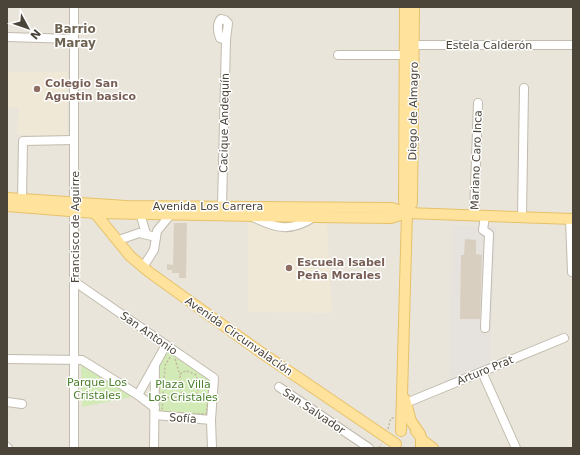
<svg xmlns="http://www.w3.org/2000/svg" width="580" height="455" viewBox="0 0 580 455" font-family="'DejaVu Sans',sans-serif">
<style>
.residential{fill:#eae5da}
.industrial{fill:#e6e2dd}
.education{fill:#efe8d6}
.green{fill:#d2eab5}
.building{fill:#d8cfc1}
.lines{fill:none;stroke-linecap:round;stroke-linejoin:round}
.minor-casing{stroke:#c2bbae;stroke-width:10}
.major-casing{stroke:#e6c16a;stroke-width:12}
.path{stroke:#c4b79f;stroke-width:1.5;stroke-dasharray:2 2;stroke-linecap:butt}
.minor{stroke:#fff;stroke-width:8}
.major{stroke:#ffe39c;stroke-width:10}
.education-dot{fill:#8d6e63;stroke:#fff;stroke-width:1.5}
.labels{text-anchor:middle;stroke-width:3;stroke-linejoin:round;paint-order:stroke}
.street-label{font-size:11px;fill:#4b4439;stroke:#fff}
.education-label{font-size:11px;font-weight:bold;fill:#785e54;stroke:#fff;text-anchor:start}
.park-label{font-size:11px;fill:#4a7f2a;stroke:#fff}
.neighbourhood-label{font-size:12px;font-weight:bold;fill:#6e6250;stroke:#fff}
</style>
<rect width="100%" height="100%" fill="#f6f3ec"/>
<!-- residential -->
<rect class="residential" x="7" y="7" width="566" height="441"/>
<!-- industrial -->
<path class="industrial" d="M453 226 496 227 490 364 449 382Z"/>
<!-- education -->
<g class="education">
<path d="M7 72H67V135H17L19 107H7Z"/>
<path d="M248 223H327L332 313 248 312Z"/>
</g>
<!-- green -->
<g class="green">
<path d="M168 348 211 380 209 416 159 414 156 365Z"/>
<path d="M81 361 137 396 82 407Z"/>
</g>
<!-- building -->
<g class="building">
<path d="M174 223H187L186 278H179V273H172V270H167V264L173 265Z"/>
<path d="M465 239 476 240V254L482 255 480 319H460L461 255H464Z"/>
</g>
<g class="lines">
<defs>
<g id="minor">
<path d="M7 37 74 39"/>
<path d="M409 45H573"/>
<path d="M338 55H405"/>
<path d="M22 199 23 141 74 140"/>
<path d="M222 206 226 40 228 23 225 20 221 19C216 23 218 33 220 38L226 40"/>
<path d="M140 213 146 234"/>
<path d="M474 216 478 103"/>
<path d="M485 216 483 230 489 234 485 328"/>
<path d="M253 217C277 229 291 232 314 217"/>
<path d="M522 218 524 88"/>
<path d="M570 219 572 272"/>
<path d="M119 240 139 233 156 237"/>
<path d="M143 267 154 250 157 231 171 214"/>
<path d="M75 282 214 378 211 420 212 448"/>
<path d="M7 359 82 360 138 395 155 408"/>
<path d="M482 372 516 448"/>
<path d="M279 387 369 448"/>
<path d="M138 395 166 345"/>
<path d="M7 402 22 404"/>
<path d="M406 403 564 338"/>
<path d="M155 415 211 420"/>
<path d="M7 447 8 448"/>
<path d="M74 448V7"/>
<path d="M154 448 155 365"/>
</g>
<g id="major">
<path d="M7 198 126 206 392 208 407 213 573 219"/>
<path d="M7 206 95 213 314 217 391 218 407 213"/>
<path d="M95 213 130 256 149 272 259 351 396 444"/>
<path d="M407 213 412 203 414 7"/>
<path d="M405 399 411 421 420 434"/>
<path d="M401 431 407 213 404 202 405 7"/>
<path d="M416 431 421 437V448"/>
<path d="M422 440 433 448"/>
</g>
</defs>
<!-- minor casing -->
<use href="#minor" class="minor-casing"/>
<!-- major casing -->
<use href="#major" class="major-casing"/>
<!-- path -->
<g class="path">
<path d="M173 353 186 360 211 379 206 414 162 412 165 365Z"/>
<path d="M175 359 180 375"/>
<path d="M187 371 196 375 199 385 197 394 182 397 180 375 182 372Z"/>
<path d="M199 385 205 381"/>
<path d="M197 394 204 401"/>
<path d="M163 398 181 397"/>
<path d="M388 429 391 418H394"/>
<path d="M379 448 381 444"/>
</g>
<!-- minor -->
<use href="#minor" class="minor"/>
<!-- major -->
<use href="#major" class="major"/>
</g>
<!-- markers -->
<g class="education-dot">
<circle cx="37" cy="89" r="4"/>
<circle cx="289" cy="268" r="4"/>
</g>
<g class="labels">
<!-- street labels -->
<g class="street-label">
<text x="489" y="49">Estela Calderón</text>
<text transform="translate(413 111) rotate(-89)" y="4">Diego de Almagro</text>
<text transform="translate(224 123) rotate(-89)" y="4">Cacique Andequín</text>
<text transform="translate(476 160) rotate(-88)" y="4">Mariano Caro Inca</text>
<text x="208" y="210">Avenida Los Carrera</text>
<text transform="translate(75 227) rotate(-90)" y="4">Francisco de Aguirre</text>
<text transform="translate(149 333) rotate(35)" y="4">San Antonio</text>
<text transform="translate(239 336) rotate(35)" y="4">Avenida Circunvalación</text>
<text transform="translate(485 370) rotate(-22)" y="4">Arturo Prat</text>
<text transform="translate(314 411) rotate(34)" y="4">San Salvador</text>
<text transform="translate(183 418) rotate(4)" y="4">Sofía</text>
</g>
<!-- education labels -->
<g class="education-label">
<text x="45" y="87">Colegio San<tspan x="45" dy="13">Agustin basico</tspan></text>
<text x="297" y="266">Escuela Isabel<tspan x="297" dy="13">Peña Morales</tspan></text>
</g>
<!-- park labels -->
<g class="park-label">
<text x="97" y="386">Parque Los<tspan x="97" dy="13">Cristales</tspan></text>
<text x="183" y="388">Plaza Villa<tspan x="183" dy="13">Los Cristales</tspan></text>
</g>
<!-- neighbourhood labels -->
<g class="neighbourhood-label">
<text x="75" y="33">Barrio<tspan x="75" dy="14">Maray</tspan></text>
</g>
</g>
<!-- border -->
<rect width="580" height="455" fill="none" stroke="#4b4439" stroke-width="16"/>
<!-- north arrow -->
<g transform="translate(28 28) rotate(130)" stroke="#ffffff" stroke-width="3" paint-order="stroke">
<path d="M0-3L7 15L0 10L-7 15Z" fill="#4b4439"/>
<text y="-6" font-size="11" font-weight="bold" text-anchor="middle" fill="#4b4439">N</text>
</g>
</svg>
